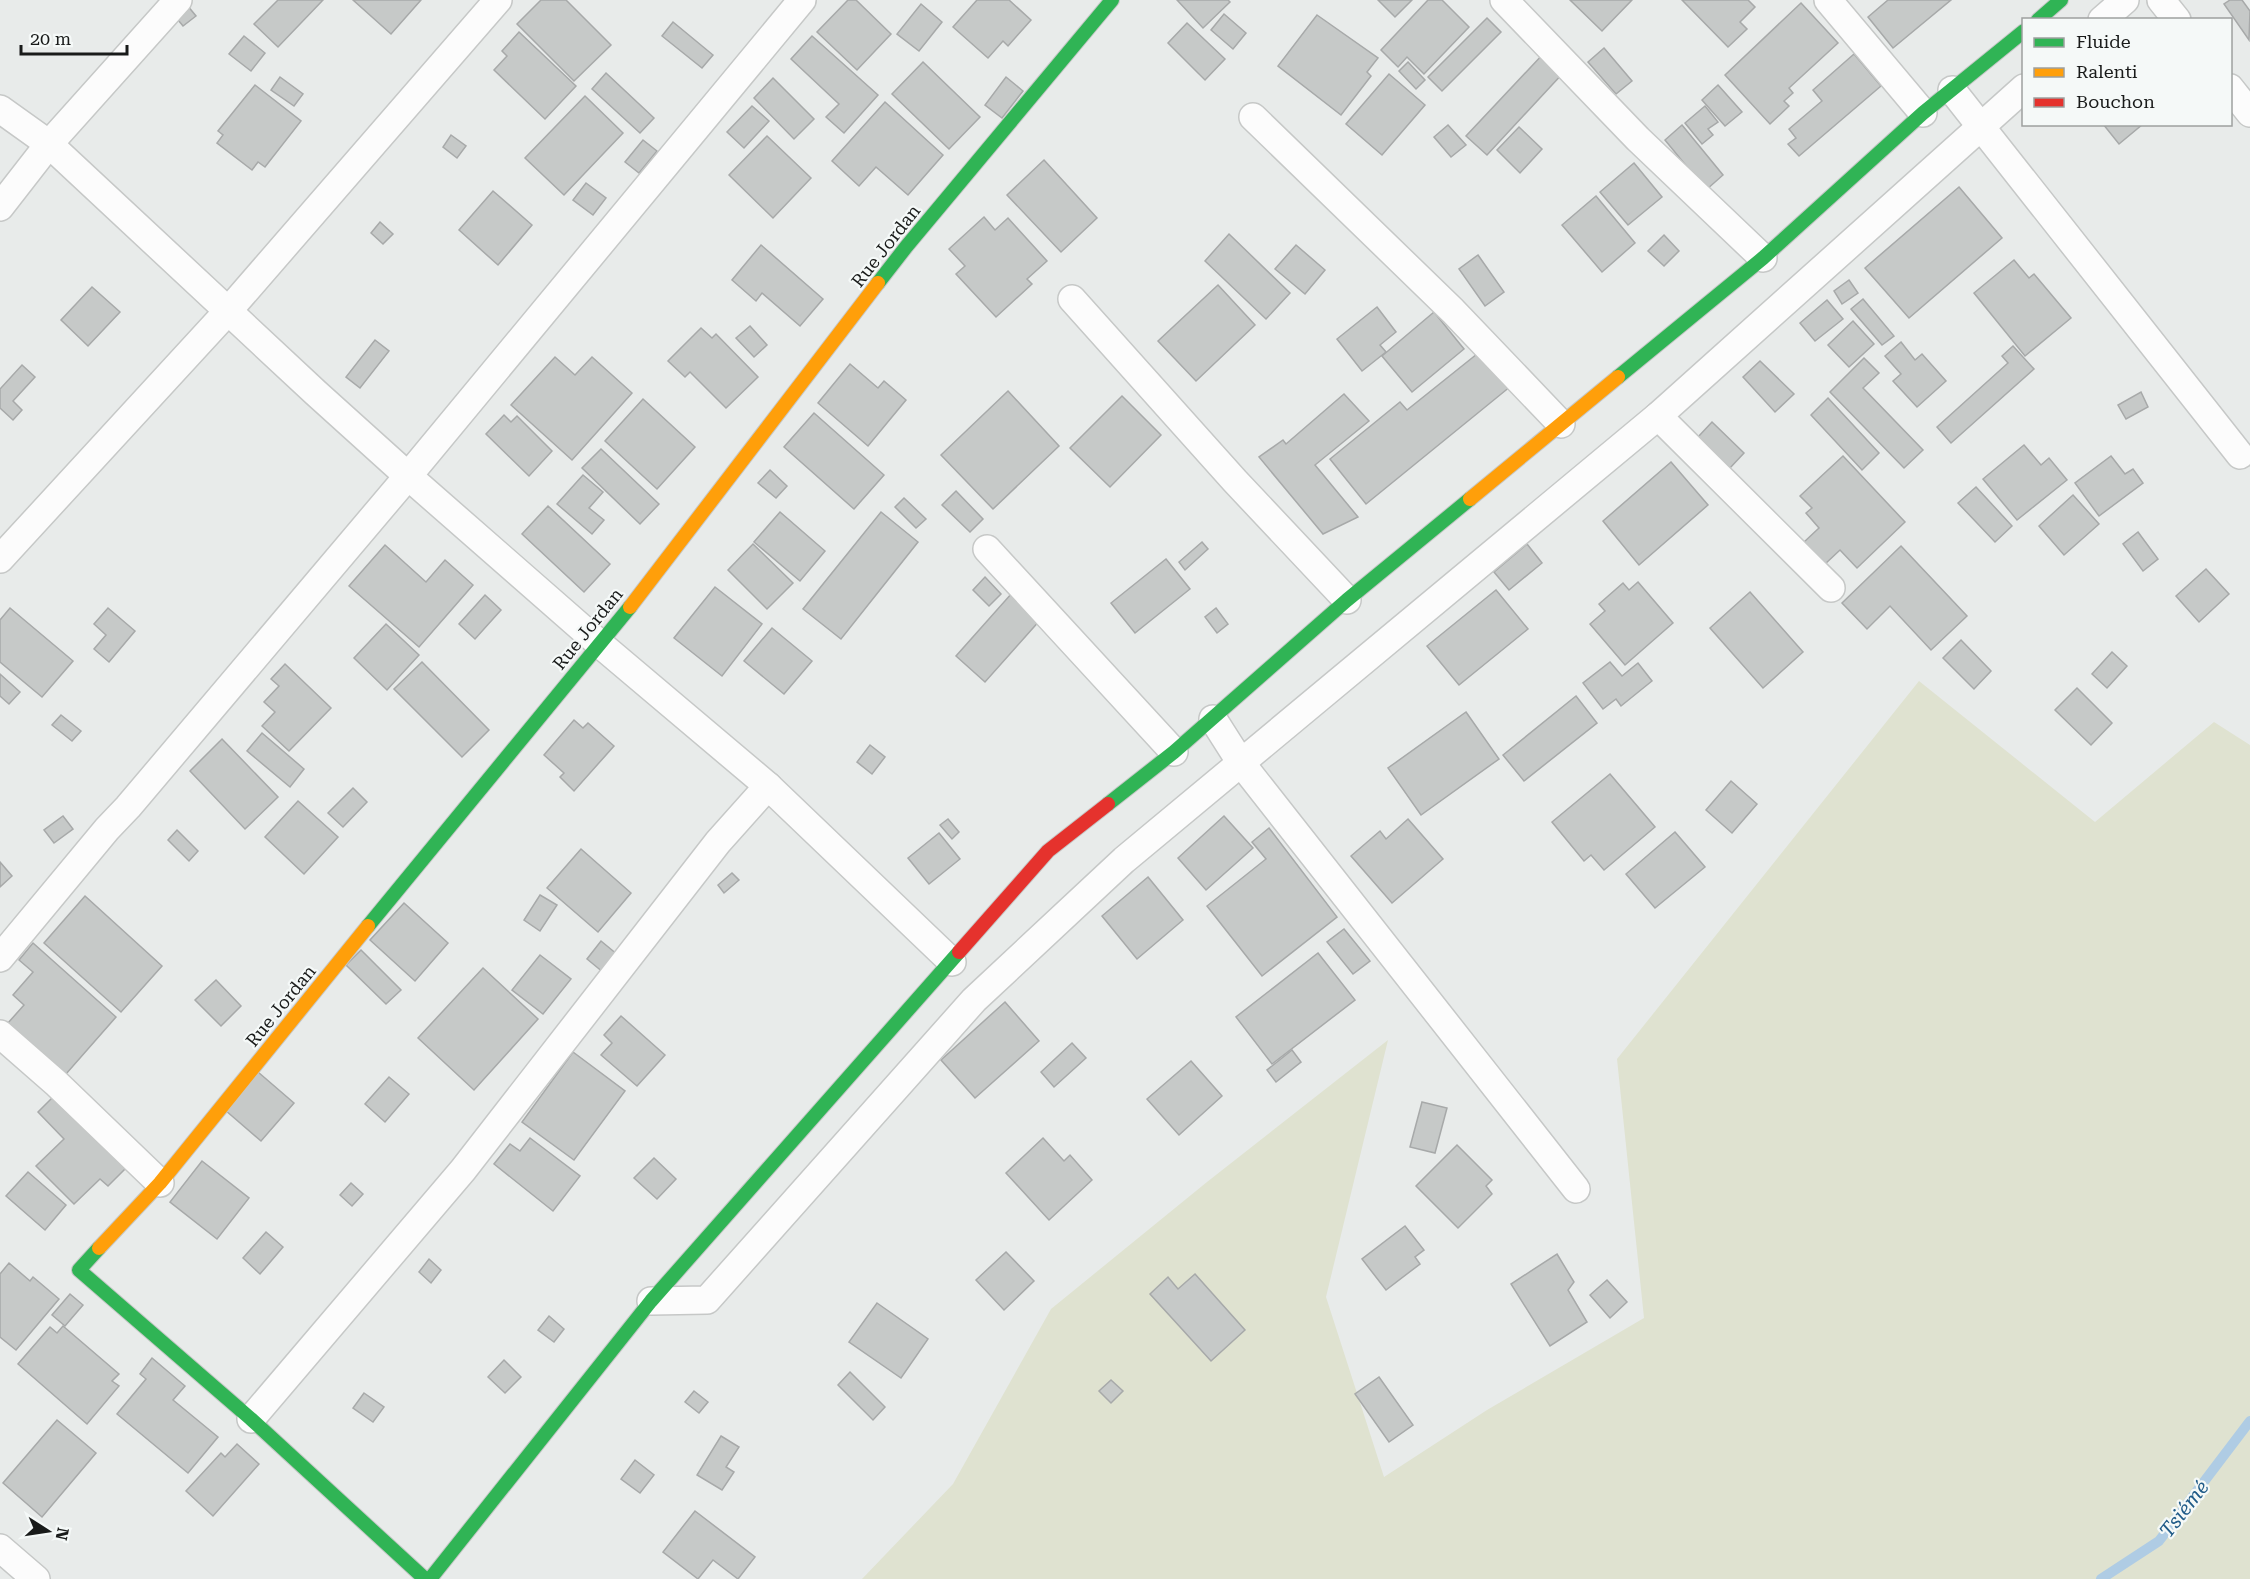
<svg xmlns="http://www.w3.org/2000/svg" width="2250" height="1579" viewBox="0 0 2250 1579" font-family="'Roboto Serif',serif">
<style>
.green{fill:#dfe2d0}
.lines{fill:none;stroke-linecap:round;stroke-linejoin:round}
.stream{stroke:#afcce4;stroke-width:10}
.building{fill:#c6c9c8;stroke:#a7a9a9;stroke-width:1.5}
.street-casing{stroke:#c6c8c7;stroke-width:30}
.fast-casing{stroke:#c6c8c7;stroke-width:16}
.slow-casing{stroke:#c6c8c7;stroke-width:16}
.jam-casing{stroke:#c6c8c7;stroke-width:16}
.street{stroke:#fcfcfc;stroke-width:27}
.fast{stroke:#30b455;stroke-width:14}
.slow{stroke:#ff9f0a;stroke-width:14}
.jam{stroke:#e5322d;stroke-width:14}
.labels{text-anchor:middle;stroke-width:4.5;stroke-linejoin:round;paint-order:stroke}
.street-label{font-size:18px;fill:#191b1a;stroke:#f5f9f8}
.water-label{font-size:20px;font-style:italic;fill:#205b88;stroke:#f5f9f8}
</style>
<rect width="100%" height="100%" fill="#e8ebea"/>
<!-- green -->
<path class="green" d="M1919 681 2095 822 2214 722 2250 745V1579H862L953 1484 1051 1309 1207 1182 1388 1040 1326 1297 1384 1477 1487 1410 1644 1318 1617 1059Z"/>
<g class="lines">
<!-- stream -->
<path class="stream" d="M2101 1579 2159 1541 2250 1421"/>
</g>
<!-- building -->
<g class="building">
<path d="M278 0H323L278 47 254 24Z"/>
<path d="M353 0H421L391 34Z"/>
<path d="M541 0H566L611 45 574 81 517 24Z"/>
<path d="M848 0H856L891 34 857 70 817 32Z"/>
<path d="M977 0H1009L1031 20 1008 46 1003 41 988 58 953 27Z"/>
<path d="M1177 0H1228L1230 2 1203 28Z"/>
<path d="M1378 0H1412L1395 17Z"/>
<path d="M1428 0H1442L1469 27 1424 74 1407 57 1398 67 1381 50Z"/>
<path d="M1570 0H1632L1602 31Z"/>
<path d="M1682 0H1748L1755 7 1740 22 1747 29 1728 47Z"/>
<path d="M1888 0H1951L1893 48 1868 17Z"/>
<path d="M2230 0H2242L2250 11 2249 40 2224 4Z"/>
<path d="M1801 3 1838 43 1789 88 1793 93 1784 101 1789 106 1770 124 1725 75Z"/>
<path d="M921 4 942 22 919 51 897 34Z"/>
<path d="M187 5 196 16 183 26 174 15Z"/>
<path d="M1224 14 1246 33 1233 49 1211 30Z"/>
<path d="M1317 15 1378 58 1367 72 1371 76 1341 115 1278 66Z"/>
<path d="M1487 18 1501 32 1442 91 1428 77Z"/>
<path d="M673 22 713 55 702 68 662 36Z"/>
<path d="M1187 23 1225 59 1205 80 1168 43Z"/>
<path d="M519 32 576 86 545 119 494 70 507 56 502 51Z"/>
<path d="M244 36 265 53 251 71 229 54Z"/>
<path d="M812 36 878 95 844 133 826 117 839 104 791 59Z"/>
<path d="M1604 48 1632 81 1616 94 1588 62Z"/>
<path d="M1544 53 1564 72 1487 155 1466 136Z"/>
<path d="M1854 54 1881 86 1799 156 1788 144 1796 138 1789 129 1822 101 1813 90Z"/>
<path d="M923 62 980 117 949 149 892 94Z"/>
<path d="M1408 62 1425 80 1416 89 1399 71Z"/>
<path d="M606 73 654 118 640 133 592 89Z"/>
<path d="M1389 74 1425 105 1382 155 1346 124Z"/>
<path d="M280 77 303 94 294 106 271 90Z"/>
<path d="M1006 77 1023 91 1002 118 985 105Z"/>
<path d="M773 78 814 119 794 139 754 98Z"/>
<path d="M255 85 301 121 265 167 258 162 252 170 217 143 223 135 218 131Z"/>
<path d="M1718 85 1742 112 1725 126 1702 100Z"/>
<path d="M585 96 623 133 564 195 525 158Z"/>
<path d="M885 102 943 155 908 195 876 167 859 186 832 161Z"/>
<path d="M752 106 769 121 744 148 727 132Z"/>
<path d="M1705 106 1718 122 1708 129 1713 135 1702 144 1685 123Z"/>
<path d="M2103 124H2143L2119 144Z"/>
<path d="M1448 125 1466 145 1451 157 1434 137Z"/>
<path d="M1682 125 1723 175 1706 190 1665 140Z"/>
<path d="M1519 127 1542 149 1520 173 1497 150Z"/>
<path d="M451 135 466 146 457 158 443 147Z"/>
<path d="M767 136 811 178 773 218 729 175Z"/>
<path d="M643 140 657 151 639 173 625 162Z"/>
<path d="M1044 160 1097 218 1061 252 1007 195Z"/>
<path d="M1634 163 1662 197 1628 225 1600 192Z"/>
<path d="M586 183 606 198 593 215 573 200Z"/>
<path d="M1959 187 2002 238 1909 318 1865 268Z"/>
<path d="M493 191 532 225 498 265 459 230Z"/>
<path d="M1596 196 1635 243 1602 272 1562 225Z"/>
<path d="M984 217 995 230 1008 218 1047 261 1027 279 1032 284 996 317 956 274 965 266 949 249Z"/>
<path d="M380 222 393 234 383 244 371 233Z"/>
<path d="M1229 234 1290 293 1266 319 1205 261Z"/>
<path d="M1664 235 1679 251 1664 266 1648 251Z"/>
<path d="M761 245 823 299 800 326 762 293 756 301 732 280Z"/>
<path d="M1296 245 1325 270 1305 294 1275 269Z"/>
<path d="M1478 255 1504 292 1485 306 1459 269Z"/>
<path d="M2014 260 2029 278 2034 274 2071 318 2025 356 1974 293Z"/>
<path d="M1849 280 1858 293 1842 304 1834 291Z"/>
<path d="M1218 285 1255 325 1196 381 1158 341Z"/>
<path d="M92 287 120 312 88 346 61 320Z"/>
<path d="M1863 299 1894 336 1882 345 1851 309Z"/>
<path d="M1827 300 1843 319 1815 341 1800 323Z"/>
<path d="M1377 307 1396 332 1380 345 1386 352 1362 371 1337 339Z"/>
<path d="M1434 312 1464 349 1412 392 1382 356Z"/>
<path d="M1853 321 1874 344 1849 367 1828 345Z"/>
<path d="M750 326 767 345 754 357 736 338Z"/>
<path d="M701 328 712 338 716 334 758 377 726 408 690 372 685 377 668 361Z"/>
<path d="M375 340 389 351 360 388 346 377Z"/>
<path d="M1901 342 1915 360 1922 354 1946 381 1917 407 1893 381 1901 374 1885 356Z"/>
<path d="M2013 346 2034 369 1951 443 1937 427 2008 363 2002 356Z"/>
<path d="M1482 350 1511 386 1366 504 1330 459 1400 402 1407 410Z"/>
<path d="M555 357 575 375 592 357 632 393 572 460 511 405Z"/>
<path d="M1864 358 1879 373 1863 388 1923 450 1904 468 1830 392Z"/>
<path d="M1760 361 1794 394 1775 412 1743 377Z"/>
<path d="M850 364 878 388 884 381 906 400 868 446 818 403Z"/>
<path d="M22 365 35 377 13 401 22 410 13 420 0 408V389Z"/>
<path d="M1008 391 1059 446 993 509 941 455Z"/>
<path d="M2141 392 2148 407 2126 419 2118 405Z"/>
<path d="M1344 394 1369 421 1315 465 1358 517 1323 534 1259 457 1283 440 1286 444Z"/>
<path d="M1122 396 1161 435 1110 487 1070 448Z"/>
<path d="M1828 398 1879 453 1862 470 1811 415Z"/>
<path d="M643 399 695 447 657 489 605 441Z"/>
<path d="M814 413 884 475 854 509 784 447Z"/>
<path d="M504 415 511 422 517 416 552 451 529 476 486 434Z"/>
<path d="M1712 422 1744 453 1730 468 1698 437Z"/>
<path d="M2024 445 2041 465 2049 458 2067 480 2017 520 1983 479Z"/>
<path d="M601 449 659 504 640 524 582 468Z"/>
<path d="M1843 456 1905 522 1857 568 1840 550 1824 565 1803 543 1819 528 1806 513 1812 508 1800 496Z"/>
<path d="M2111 456 2125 474 2133 469 2143 483 2099 516 2075 483Z"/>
<path d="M1671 462 1708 505 1639 565 1603 521Z"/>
<path d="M770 470 787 486 776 498 758 483Z"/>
<path d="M583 475 603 492 589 508 604 520 592 534 557 504Z"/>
<path d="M1976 487 2012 526 1995 542 1958 503Z"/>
<path d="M956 491 983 519 970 532 942 505Z"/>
<path d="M2073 495 2099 524 2064 555 2039 526Z"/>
<path d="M904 498 926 519 916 528 895 507Z"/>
<path d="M548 506 610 564 584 592 522 534Z"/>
<path d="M780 512 825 551 800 581 754 542Z"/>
<path d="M881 512 918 542 841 639 803 609Z"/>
<path d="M2138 532 2158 559 2143 571 2123 544Z"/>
<path d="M1202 542 1208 549 1185 570 1179 562Z"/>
<path d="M753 544 793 583 767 609 728 570Z"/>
<path d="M1527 544 1542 563 1509 590 1494 572Z"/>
<path d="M385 545 426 582 445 560 473 585 419 647 349 586Z"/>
<path d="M1901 546 1967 616 1931 650 1890 606 1867 629 1842 603Z"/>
<path d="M1166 559 1190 589 1135 633 1111 603Z"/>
<path d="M2206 569 2229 594 2199 622 2176 596Z"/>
<path d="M985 577 1001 594 989 606 973 590Z"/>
<path d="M1638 582 1673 623 1625 665 1590 624 1605 611 1599 604 1623 583 1629 590Z"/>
<path d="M715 587 762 624 722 676 674 638Z"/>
<path d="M1496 590 1528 629 1459 685 1427 646Z"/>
<path d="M1750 592 1803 652 1763 688 1710 628Z"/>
<path d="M1012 593 1041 619 985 682 956 656Z"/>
<path d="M485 595 501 610 475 639 459 624Z"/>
<path d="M10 608 73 661 42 697 0 662V620Z"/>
<path d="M108 608 135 631 109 662 94 649 106 635 94 624Z"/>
<path d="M1216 608 1228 624 1217 633 1205 617Z"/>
<path d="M386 624 419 655 387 690 354 658Z"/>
<path d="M772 628 812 661 784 694 744 661Z"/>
<path d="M1961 640 1991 671 1974 689 1943 658Z"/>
<path d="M2112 652 2127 666 2107 688 2092 674Z"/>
<path d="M422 662 489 730 462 757 394 689Z"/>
<path d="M1610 662 1622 676 1638 663 1652 681 1621 706 1616 699 1603 709 1583 683Z"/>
<path d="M285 664 331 708 289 751 262 726 275 712 264 702 279 686 271 679Z"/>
<path d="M0 674 20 692 9 704 0 696Z"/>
<path d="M2077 688 2112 723 2091 745 2055 710Z"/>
<path d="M1576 696 1597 723 1524 781 1503 755Z"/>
<path d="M1466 712 1499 759 1421 815 1388 768Z"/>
<path d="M61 715 81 731 72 741 52 725Z"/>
<path d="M574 720 583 728 588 723 614 746 574 791 560 777 564 773 544 755Z"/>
<path d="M262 733 304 769 290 787 247 751Z"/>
<path d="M222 739 278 797 245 829 190 771Z"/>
<path d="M870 745 885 757 872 774 857 762Z"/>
<path d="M1610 774 1655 827 1604 870 1591 855 1584 861 1552 822Z"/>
<path d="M1731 781 1757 804 1732 833 1706 810Z"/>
<path d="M353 788 367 802 343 827 328 813Z"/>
<path d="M298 801 338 837 304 874 265 837Z"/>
<path d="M63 816 73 829 54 843 44 830Z"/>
<path d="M1224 816 1253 848 1206 890 1178 858Z"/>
<path d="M948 819 959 832 952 839 940 825Z"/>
<path d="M1408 819 1443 859 1392 903 1351 856 1380 831 1386 839Z"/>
<path d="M1269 828 1337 917 1262 976 1207 906 1266 859 1252 842Z"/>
<path d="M177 830 198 851 189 861 168 840Z"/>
<path d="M1675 832 1705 867 1655 908 1626 874Z"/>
<path d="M939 833 960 859 929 884 908 858Z"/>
<path d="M581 849 631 893 598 932 547 888Z"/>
<path d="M0 862 12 876 0 887Z"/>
<path d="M732 873 739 880 724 893 718 885Z"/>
<path d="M1148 877 1183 920 1137 959 1102 916Z"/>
<path d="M540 895 557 905 540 931 524 920Z"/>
<path d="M85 896 162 966 121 1012 44 943Z"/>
<path d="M404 903 448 943 415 981 370 940Z"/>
<path d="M1344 929 1370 961 1353 974 1327 942Z"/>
<path d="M601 941 618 955 604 973 587 959Z"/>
<path d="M33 943 116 1017 66 1074 8 1023 24 1005 13 995 33 972 19 960Z"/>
<path d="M361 950 401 990 386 1004 346 965Z"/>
<path d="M1318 953 1355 1000 1272 1064 1236 1017Z"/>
<path d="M540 955 571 979 543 1014 512 990Z"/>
<path d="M483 968 538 1019 474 1090 418 1038Z"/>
<path d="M216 980 241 1006 221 1026 195 1000Z"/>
<path d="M1005 1002 1039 1041 975 1098 941 1060Z"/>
<path d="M621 1016 665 1055 637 1086 601 1055 612 1043 604 1035Z"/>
<path d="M1072 1043 1086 1058 1054 1087 1041 1072Z"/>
<path d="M1292 1050 1301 1062 1276 1082 1267 1070Z"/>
<path d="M573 1052 625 1091 574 1160 522 1122Z"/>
<path d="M1191 1061 1222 1096 1179 1135 1147 1099Z"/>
<path d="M258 1072 294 1103 261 1141 225 1110Z"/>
<path d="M389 1077 409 1094 385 1122 365 1104Z"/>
<path d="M58 1092 129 1165 108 1186 100 1179 74 1204 36 1166 64 1139 38 1112Z"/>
<path d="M1422 1102 1447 1108 1435 1153 1410 1147Z"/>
<path d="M530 1138 580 1176 553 1211 494 1164 510 1144 520 1151Z"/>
<path d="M1043 1138 1064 1161 1070 1155 1092 1180 1049 1220 1006 1173Z"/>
<path d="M1457 1145 1492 1180 1486 1186 1492 1194 1458 1228 1416 1186Z"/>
<path d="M654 1158 676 1179 657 1199 634 1178Z"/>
<path d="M202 1161 249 1198 217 1239 170 1202Z"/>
<path d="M28 1172 66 1205 45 1230 6 1196Z"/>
<path d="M351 1183 363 1194 352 1206 340 1195Z"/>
<path d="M1405 1226 1424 1250 1415 1257 1420 1264 1386 1290 1362 1259Z"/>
<path d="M266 1232 283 1247 260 1274 243 1258Z"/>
<path d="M1006 1252 1034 1281 1004 1310 976 1280Z"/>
<path d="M1557 1254 1574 1282 1568 1290 1587 1322 1550 1346 1511 1284Z"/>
<path d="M429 1259 441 1270 431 1283 419 1272Z"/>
<path d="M9 1263 30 1281 33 1277 59 1299 16 1350 0 1337V1274Z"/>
<path d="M1195 1274 1245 1330 1211 1361 1150 1294 1168 1277 1178 1289Z"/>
<path d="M1607 1280 1627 1302 1610 1318 1590 1295Z"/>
<path d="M70 1294 83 1305 65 1326 52 1315Z"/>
<path d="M877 1303 928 1339 901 1378 849 1342Z"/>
<path d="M549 1316 564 1329 554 1342 538 1330Z"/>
<path d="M63 1326 119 1374 112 1381 119 1386 87 1424 18 1364 50 1327 57 1333Z"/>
<path d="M152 1358 185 1386 173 1400 218 1437 188 1473 117 1414 146 1379 140 1374Z"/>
<path d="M504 1360 521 1377 505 1393 488 1377Z"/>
<path d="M850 1372 885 1407 873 1420 838 1385Z"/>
<path d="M1379 1377 1413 1425 1389 1442 1355 1394Z"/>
<path d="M1111 1380 1123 1391 1111 1403 1099 1391Z"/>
<path d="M694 1391 708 1402 699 1413 685 1402Z"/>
<path d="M364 1393 384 1407 373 1422 353 1408Z"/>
<path d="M57 1420 96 1453 42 1517 3 1483Z"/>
<path d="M721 1436 739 1447 726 1467 734 1472 722 1490 697 1475Z"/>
<path d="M237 1444 259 1464 213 1516 186 1491 221 1453 225 1457Z"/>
<path d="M635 1460 654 1475 640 1493 621 1479Z"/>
<path d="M695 1511 755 1557 738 1579 713 1560 698 1579 663 1552Z"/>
</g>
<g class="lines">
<defs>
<g id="street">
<path d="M1504 0 1638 139 1763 258"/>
<path d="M1828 0 1923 113"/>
<path d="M2161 0 2177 20"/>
<path d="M2102 20 2125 0"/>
<path d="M2230 88 2250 113"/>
<path d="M1952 90 2240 455"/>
<path d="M0 109 49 144 316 393 408 476 601 645 768 786 952 962"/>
<path d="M1253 117 1453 311 1561 424"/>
<path d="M0 207 49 144 178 0"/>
<path d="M1072 299 1235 481 1347 600"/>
<path d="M1658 416 1831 588"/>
<path d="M987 549 1174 752"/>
<path d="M0 559 228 311 498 0"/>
<path d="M1213 719 1241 763 1576 1189"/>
<path d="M0 958 107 829 128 807 408 476 802 0"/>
<path d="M0 1034 56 1083 160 1183"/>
<path d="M651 1301 707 1300 974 1000 1124 860 1658 416 2024 88"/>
<path d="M251 1419 463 1170 718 842 768 786"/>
<path d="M0 1548 36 1579"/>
</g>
<g id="fast">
<path d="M2038 20 2061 0"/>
<path d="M878 283 906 247 1112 0"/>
<path d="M1618 377 1763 258 1923 113 2024 31"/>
<path d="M1108 804 1174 752 1347 600 1470 499"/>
<path d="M368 926 630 607"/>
<path d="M99 1248 79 1270 251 1419 425 1579"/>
<path d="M430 1579 651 1301 959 952"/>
</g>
<g id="slow">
<path d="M1470 499 1618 377"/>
<path d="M630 607 878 283"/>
<path d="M99 1248 160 1183 368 926"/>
</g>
<path id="jam" d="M959 952 1048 851 1108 804"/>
</defs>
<!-- street casing -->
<use href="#street" class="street-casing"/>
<!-- fast casing -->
<use href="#fast" class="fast-casing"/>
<!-- slow casing -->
<use href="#slow" class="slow-casing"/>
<!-- jam casing -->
<use href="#jam" class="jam-casing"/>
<!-- street -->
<use href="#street" class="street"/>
<!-- fast -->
<use href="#fast" class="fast"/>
<!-- slow -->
<use href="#slow" class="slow"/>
<!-- jam -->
<use href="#jam" class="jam"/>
</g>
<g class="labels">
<!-- street labels -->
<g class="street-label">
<text transform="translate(886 246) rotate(-52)" y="6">Rue Jordan</text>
<text transform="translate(588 629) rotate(-51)" y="6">Rue Jordan</text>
<text transform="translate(281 1006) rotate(-51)" y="6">Rue Jordan</text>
</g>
<!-- water labels -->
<g class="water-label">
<text transform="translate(2184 1509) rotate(-52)" y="7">Tsiémé</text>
</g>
</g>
<!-- legend -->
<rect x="2022" y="18" width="210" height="108" fill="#f5f9f8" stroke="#9da09f" stroke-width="1.5"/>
<rect x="2034" y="38" width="30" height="9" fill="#30b455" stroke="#9da09f" stroke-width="1.5"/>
<text x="2076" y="48" font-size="18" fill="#191b1a">Fluide</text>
<rect x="2034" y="68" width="30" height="9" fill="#ff9f0a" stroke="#9da09f" stroke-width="1.5"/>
<text x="2076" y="78" font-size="18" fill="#191b1a">Ralenti</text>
<rect x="2034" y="98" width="30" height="9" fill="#e5322d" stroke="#9da09f" stroke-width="1.5"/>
<text x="2076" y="108" font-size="18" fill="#191b1a">Bouchon</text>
<!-- north arrow -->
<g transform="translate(48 1531) rotate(102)" stroke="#f5f9f8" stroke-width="4.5" paint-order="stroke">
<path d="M0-4.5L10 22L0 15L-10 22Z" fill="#191b1a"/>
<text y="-9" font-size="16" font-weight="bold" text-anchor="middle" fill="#191b1a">N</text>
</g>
<!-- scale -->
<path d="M21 45v9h106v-9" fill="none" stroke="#191b1a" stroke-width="3"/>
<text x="30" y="45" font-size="18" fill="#191b1a" stroke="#f5f9f8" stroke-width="4.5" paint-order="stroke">20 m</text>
</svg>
